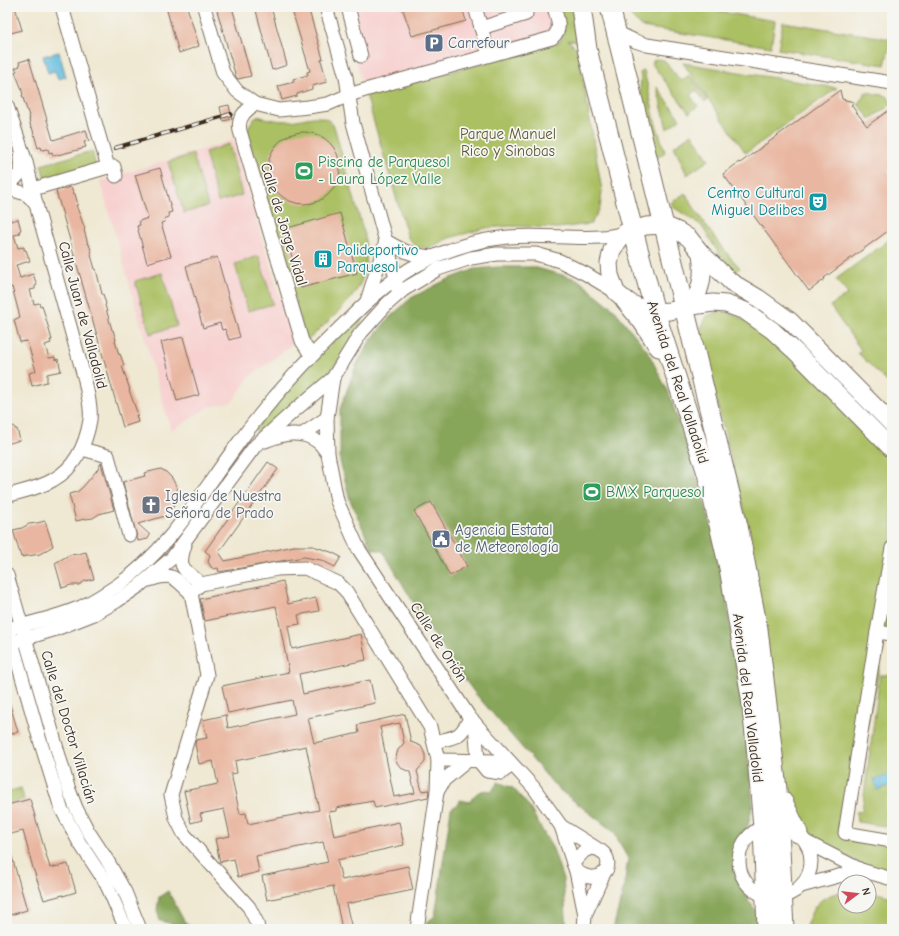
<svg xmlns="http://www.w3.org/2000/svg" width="899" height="936" viewBox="0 0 899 936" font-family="'Comic Neue',sans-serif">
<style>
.built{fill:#f7d0cf}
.green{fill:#abc064;stroke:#737541}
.forest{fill:#88a65a;stroke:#62683c}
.water{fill:#5ebadc;stroke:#4c727d}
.building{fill:#e9b7a1;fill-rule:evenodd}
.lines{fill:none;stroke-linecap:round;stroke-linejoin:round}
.minor-casing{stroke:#7a6c5d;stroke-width:15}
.major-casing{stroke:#7a6c5d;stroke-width:19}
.highway-casing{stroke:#7a6c5d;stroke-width:21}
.minor{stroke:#fff;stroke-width:13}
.major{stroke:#fff;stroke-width:17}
.highway{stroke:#fff;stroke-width:19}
.rail-casing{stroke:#3b2a1e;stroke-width:4}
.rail{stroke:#f6f6f2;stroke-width:2.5;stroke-dasharray:8;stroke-linecap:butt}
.labels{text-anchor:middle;stroke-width:3.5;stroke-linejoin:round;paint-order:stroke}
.service-label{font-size:15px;fill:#4e5e75;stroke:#f6f6f2;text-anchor:start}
.park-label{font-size:15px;fill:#5d5733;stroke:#f6f6f2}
.leisure-label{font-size:15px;fill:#27864d;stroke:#f6f6f2;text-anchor:start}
.culture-label{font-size:15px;fill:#0d838f;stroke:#f6f6f2;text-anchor:end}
.street-label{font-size:15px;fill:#3b2a1e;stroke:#f6f6f2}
.worship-label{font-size:15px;fill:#5b616d;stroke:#f6f6f2;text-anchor:start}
</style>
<rect width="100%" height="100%" fill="#f6f6f2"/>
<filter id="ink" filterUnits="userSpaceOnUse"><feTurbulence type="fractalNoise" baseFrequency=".025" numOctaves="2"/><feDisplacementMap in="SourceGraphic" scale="8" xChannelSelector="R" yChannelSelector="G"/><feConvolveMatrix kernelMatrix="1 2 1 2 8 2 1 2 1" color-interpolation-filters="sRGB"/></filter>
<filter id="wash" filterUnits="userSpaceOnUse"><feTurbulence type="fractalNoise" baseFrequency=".012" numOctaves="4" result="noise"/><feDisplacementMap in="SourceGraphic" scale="16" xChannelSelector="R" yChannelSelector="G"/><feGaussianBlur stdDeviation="0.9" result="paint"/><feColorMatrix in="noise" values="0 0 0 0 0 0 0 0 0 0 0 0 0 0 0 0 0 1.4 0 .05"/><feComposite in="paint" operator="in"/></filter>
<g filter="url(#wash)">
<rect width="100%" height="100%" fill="#efe8d2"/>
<!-- built -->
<g class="built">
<path d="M340 7H558L564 28 365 92Z"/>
<path d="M233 140 283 309 290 315 297 341 249 377 232 402 209 407 171 431 100 181Z"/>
</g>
<!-- green -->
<g class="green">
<path d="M556 7H571L577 41 568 40 578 50 602 191 600 208 591 224 557 228 510 226 486 228 449 238 429 248 417 247 408 238 366 95 560 42 563 34Z"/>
<path d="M629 7H693L775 21 771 47 642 27 632 18Z"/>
<path d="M783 22 891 39 885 65 778 49Z"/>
<path d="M658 59 664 60 681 81 689 75 708 100 705 102 696 90 690 95 698 106 689 113 652 64 654 60Z"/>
<path d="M683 63 837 88 746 153Z"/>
<path d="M644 70 655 121 665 152 657 158 640 93 641 77 640 73Z"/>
<path d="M657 87 680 119 667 129Z"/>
<path d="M866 92 887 96 892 104 870 119 858 104Z"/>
<path d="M257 116C267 119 277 121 287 121 305 121 321 109 334 126L364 234C376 289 342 307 307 341L306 340 248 135C248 126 250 122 257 116Z"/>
<path d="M692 134 709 160 687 175 674 146Z"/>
<path d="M229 144 242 195 218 202 205 152Z"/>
<path d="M92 151 96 167 46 182 41 165Z"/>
<path d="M193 154 208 206 184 213 168 162Z"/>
<path d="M685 193C701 219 718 245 740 268L736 272 728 264 718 252 701 225 673 207 671 203Z"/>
<path d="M892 238V387L858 353 861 350 830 306 848 294 836 279Z"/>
<path d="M259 256 273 304 248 311 235 264Z"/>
<path d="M162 273 177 326 150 334 135 281Z"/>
<path d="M722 310 776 334 892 457V596L883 651 845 832 892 841V877L863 865 809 837 796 820 783 791 751 537 699 332 707 316Z"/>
<path d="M364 311 365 314 348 347 327 377 261 434 255 430 287 388Z"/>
<path d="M880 675H892V827L857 822 856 812 862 811Z"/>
<path d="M21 788 24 799 7 804V792Z"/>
<path d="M845 891V906H869V891L892 897V929H805C814 904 818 897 845 891Z"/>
</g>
<!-- forest -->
<g class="forest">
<path d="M497 267H533L577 279 613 308 647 350 669 394 690 455 713 531 726 598 743 712 753 803 748 825 736 849 734 858V867L749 901 758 913 759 929H613L624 887 628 859 614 832 557 788 474 692 432 634 383 551 372 549 350 500 340 461V409L356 366 370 341 389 318 411 298 444 281 475 269Z"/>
<path d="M498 782 513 788 528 805 553 849 563 879 567 929H426L427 922 435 916 451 809 459 803 460 800 470 802C475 792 482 789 492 791Z"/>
<path d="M168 891 184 921 194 929C183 929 172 923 160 921L157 910 159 897Z"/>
</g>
<!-- water -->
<g class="water">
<path d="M59 52 66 77 58 79 55 71 48 73 43 56Z"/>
<path d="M892 774V785L877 790 874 779Z"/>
</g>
<g id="blocks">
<!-- building -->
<g class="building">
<path d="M7 7H15L22 30 11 33 10 29 7 30Z"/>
<path d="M166 7H187L199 46 179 53Z"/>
<path d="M216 7H232L251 76 238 79 236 77Z"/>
<path d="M255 7H271L287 65 272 70Z"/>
<path d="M291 7H308L323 59 321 60 327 82 312 86V89L297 94V96L282 100 278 86 294 82 293 79 308 75 307 72 310 71Z"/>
<path d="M402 7H462L466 21 412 36Z"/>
<path d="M29 59 53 140 86 130 89 141 84 142 86 147 82 148V149L53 156 52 152 49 153 48 149 42 150 41 147 38 148 32 127 31 128 29 119H30L22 95H23L21 87 15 72 17 71 15 68 20 66 19 62Z"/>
<path d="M840 90 842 99 854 102 851 105 867 126 892 108V166L888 170 892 176V228L824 278 825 279 809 291 723 174 739 162 740 163Z"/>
<path d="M229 105 232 119 223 121 220 107Z"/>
<circle cx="304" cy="168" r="36"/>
<path d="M160 168 172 212 168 213 169 217 164 219 165 222 161 223 171 256 147 263 137 226 140 225 139 221 148 218 135 175Z"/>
<path d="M71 187 74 194H75L78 205H76L85 229 84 230 88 244H89L92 254 91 255 95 269H96L102 294H103L106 304 105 305 112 330H113L116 340 115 341 119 355 120 354 124 365 122 366 130 390H129L138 415H136L138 422 123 427 56 191Z"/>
<path d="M340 213 357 273 301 288 284 229Z"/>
<path d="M7 216H9L11 221 18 219 21 230 19 231 20 234 14 235 18 248 24 247V250H26L30 261 16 265 20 278 33 274 37 285 35 286V289L30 290 34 304 39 303 40 306 42 305 52 340H50L51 343 45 345 49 358 55 357V360L58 359 61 371 47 374V382L32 386 29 373 36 371 27 341 20 342 14 320 20 317 12 287 7 288Z"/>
<path d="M217 257 240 337 229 340 225 329 222 330 220 323 203 328 186 266Z"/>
<path d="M183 337 199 395 177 401 161 342Z"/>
<path d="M14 426 15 429H17L20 440 7 444V428Z"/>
<path d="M268 462 278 469 219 552 225 561 294 546H313L331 552 341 557 335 567 321 560 304 557 219 572 218 568 214 569 211 567 208 562 210 555 205 551Z"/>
<path d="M101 463 114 510 99 514 93 518 85 519 76 521 69 494 77 492 83 487 97 470Z"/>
<path d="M161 469 166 472 172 478 181 496 170 511 165 516 138 524 150 535 148 539 138 541 123 482 145 476 144 473Z"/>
<path d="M431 502 467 566 450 576 414 511Z"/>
<path d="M45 521 53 546 40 554 21 557 13 530 22 528 29 524 37 523Z"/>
<path d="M86 552 94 579 85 581 79 585H71L62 588 55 563 69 555 78 554Z"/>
<path d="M283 581 288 604 316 598 319 611 298 615 300 624 288 626 292 649 361 634 366 660 299 674 303 694 370 680 375 703 308 718 314 743 359 733 357 725 405 714 411 742 421 746 425 754V762L417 771 422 791 429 790 428 797 375 808 373 801 336 808V811L329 812 334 836 399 822 404 845 337 860 342 880 408 866 413 890 346 904 352 929H342L333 886 267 900 262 876 328 862 323 842 256 856 259 872 238 877 234 859 220 862 215 839 230 836 224 809 200 814 202 820 191 823 184 791 218 784 213 761 199 764 195 744 196 740 207 738 203 720 226 715 228 728 295 714 292 700 228 713 222 686 289 672 276 606 205 621 200 599ZM400 723 404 743 398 750 395 760 401 768 410 772 415 793 394 797 380 727ZM306 746 319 810 248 824 246 813 240 814 231 774 237 773 235 761Z"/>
<path d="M7 701H9L18 732 7 735Z"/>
<path d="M30 799 50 868 68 864 76 892 63 896V895L44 900 33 868 23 831 7 835V805Z"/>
<path d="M7 846H9L27 910 7 916Z"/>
</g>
</g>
</g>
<g filter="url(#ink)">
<use href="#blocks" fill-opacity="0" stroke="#7a6c5d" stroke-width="1"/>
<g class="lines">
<defs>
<g id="minor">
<path d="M62 7 108 167"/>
<path d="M204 7 223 73 237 91 255 104 279 110 308 107 328 104 349 95 365 90 552 38C563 29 557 19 554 7"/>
<path d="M326 7 346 77 353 123 396 278V286"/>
<path d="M348 7 361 56"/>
<path d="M475 7 489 55"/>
<path d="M481 28 526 14 524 7"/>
<path d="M616 32 635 41 647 45 892 83"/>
<path d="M255 104C245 111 237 118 240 131L302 341 311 355"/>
<path d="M7 106 26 162 38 212 85 380C87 393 92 407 90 420 86 444 75 468 53 480 40 488 22 491 7 496"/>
<path d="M7 188 21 172 20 157"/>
<path d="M7 188 26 194 36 203"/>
<path d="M33 189 108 167H114L116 176"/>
<path d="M386 241C403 251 413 256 434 257"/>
<path d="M367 301 386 241"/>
<path d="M333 378 327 418 328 454 337 501 358 548 470 718 534 788 561 826 573 863"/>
<path d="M303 434 327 418"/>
<path d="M265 441C282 434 302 429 318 442 322 445 325 450 328 454"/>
<path d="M82 449 108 456 129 535"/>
<path d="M185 545C177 569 183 568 201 584"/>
<path d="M892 548 877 632 845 833 892 841"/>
<path d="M7 575 68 787 76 808 88 831 107 860 125 892 140 929"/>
<path d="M149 580C174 572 173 577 191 593"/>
<path d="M7 629C32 623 58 617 81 607 94 601 106 593 118 585 167 551 197 500 231 453 265 405 304 362 346 322 368 300 392 278 419 264 447 249 477 240 508 237 539 234 570 239 601 237 609 237 616 235 624 233"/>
<path d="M877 632 892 634"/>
<path d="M10 635 39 737 61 808 79 842 106 883 126 929"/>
<path d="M7 644 56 629 94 614 117 601 139 586 172 558 255 446 295 410 333 378 360 334 387 304 403 290 438 269 471 258 497 254H536L560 261 586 274 616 292"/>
<path d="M475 723 478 760 487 771 501 773 512 765"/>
<path d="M434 742C455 737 460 739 470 718"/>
<path d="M438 760 498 761 506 759"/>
<path d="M437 792 444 780 467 761"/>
<circle cx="775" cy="861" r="36"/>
<path d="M561 826 596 848"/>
<path d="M806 842 861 870 892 879"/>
<path d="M592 848C613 850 613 877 593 877 587 878 581 874 576 871L573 863 584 851Z"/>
<path d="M576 871 585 915 584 929"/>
<path d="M801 886 861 870"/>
<path d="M585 915 604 873"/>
<path d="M258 929 257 923 249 907 184 834 176 818 171 795 207 675 191 593 201 584 277 569 305 568 338 583 346 591 430 727 438 760 437 792 417 929"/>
</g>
<g id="major">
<path d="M692 306C702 287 704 275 701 253"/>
<path d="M892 424 790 321 758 298 731 282 701 253 689 238 678 231 664 225 646 226 633 230 624 233 612 250 609 263 610 275 616 292 625 300 638 307 655 312 670 311 692 306 713 303 726 304 745 311 772 330 797 353 892 449"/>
</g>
<g id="highway">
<path d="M581 7 587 49 633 230 655 312 707 473 729 568 751 697 756 745 763 827 767 929"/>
<path d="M610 7 738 526 758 629 777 789 784 929"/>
<path d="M625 300 643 322 659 347"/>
<path d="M783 802 798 833"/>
</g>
</defs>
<!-- minor casing -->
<use href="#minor" class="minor-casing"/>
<!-- major casing -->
<use href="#major" class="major-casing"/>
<!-- highway casing -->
<use href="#highway" class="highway-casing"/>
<!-- minor -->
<use href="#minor" class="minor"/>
<!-- major -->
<use href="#major" class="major"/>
<!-- highway -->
<use href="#highway" class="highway"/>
<defs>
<path id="rail" d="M115 148 231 114"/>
</defs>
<!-- rail casing -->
<use href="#rail" class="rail-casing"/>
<!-- rail -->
<use href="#rail" class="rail"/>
</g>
</g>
<!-- icons -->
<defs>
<symbol id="parking-square" viewBox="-11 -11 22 22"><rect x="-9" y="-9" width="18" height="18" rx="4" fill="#5c6f8a" stroke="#f6f6f2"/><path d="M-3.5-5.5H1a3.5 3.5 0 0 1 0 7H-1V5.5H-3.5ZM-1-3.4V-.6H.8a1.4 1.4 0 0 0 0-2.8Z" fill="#fff"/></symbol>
<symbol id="stadium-square" viewBox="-11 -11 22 22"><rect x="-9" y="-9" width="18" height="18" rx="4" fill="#2e9e5b" stroke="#f6f6f2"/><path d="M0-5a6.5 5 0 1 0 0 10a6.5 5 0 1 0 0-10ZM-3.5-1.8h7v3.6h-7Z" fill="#fff"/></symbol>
<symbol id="theatre-square" viewBox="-11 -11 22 22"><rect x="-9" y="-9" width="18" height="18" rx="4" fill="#0f9aa8" stroke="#f6f6f2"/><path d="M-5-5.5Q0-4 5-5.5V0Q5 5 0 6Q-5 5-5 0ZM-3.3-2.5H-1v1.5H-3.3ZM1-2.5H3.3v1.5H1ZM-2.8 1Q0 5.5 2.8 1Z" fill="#fff"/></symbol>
<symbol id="building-square" viewBox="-11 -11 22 22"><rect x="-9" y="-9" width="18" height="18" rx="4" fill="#0f9aa8" stroke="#f6f6f2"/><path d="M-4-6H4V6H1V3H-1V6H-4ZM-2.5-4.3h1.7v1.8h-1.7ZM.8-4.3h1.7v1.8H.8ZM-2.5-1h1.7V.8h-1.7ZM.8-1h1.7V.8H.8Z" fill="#fff"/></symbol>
<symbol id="church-square" viewBox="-11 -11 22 22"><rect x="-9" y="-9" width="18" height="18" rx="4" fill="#6b7280" stroke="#f6f6f2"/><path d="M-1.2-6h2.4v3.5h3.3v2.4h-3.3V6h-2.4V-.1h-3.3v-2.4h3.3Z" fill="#fff"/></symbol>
<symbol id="civic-square" viewBox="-11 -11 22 22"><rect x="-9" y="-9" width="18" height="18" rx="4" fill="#5c6f8a" stroke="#f6f6f2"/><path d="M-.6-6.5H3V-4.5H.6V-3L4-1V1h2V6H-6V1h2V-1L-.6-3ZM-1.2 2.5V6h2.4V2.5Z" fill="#fff"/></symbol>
</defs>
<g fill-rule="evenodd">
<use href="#parking-square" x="423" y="32" width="22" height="22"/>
<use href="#stadium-square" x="293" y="160" width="22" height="22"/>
<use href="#theatre-square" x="807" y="191" width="22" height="22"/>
<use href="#building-square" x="312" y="248" width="22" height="22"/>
<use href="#stadium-square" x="581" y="481" width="22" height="22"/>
<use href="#church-square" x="140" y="494" width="22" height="22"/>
<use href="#civic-square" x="430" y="528" width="22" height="22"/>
</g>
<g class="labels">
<!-- service labels -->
<g class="service-label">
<text x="448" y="48">Carrefour</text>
<text x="455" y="535">Agencia Estatal<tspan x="455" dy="17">de Meteorología</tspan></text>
</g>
<!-- park labels -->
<g class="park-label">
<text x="508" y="139">Parque Manuel<tspan x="508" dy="17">Rico y Sinobas</tspan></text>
</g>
<!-- leisure labels -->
<g class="leisure-label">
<text x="318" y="167">Piscina de Parquesol<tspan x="318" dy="17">- Laura López Valle</tspan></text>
<text x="606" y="497">BMX Parquesol</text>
</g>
<!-- culture labels -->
<g class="culture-label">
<text x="804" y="198">Centro Cultural<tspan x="804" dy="17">Miguel Delibes</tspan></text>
<text x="337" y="255" text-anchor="start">Polideportivo<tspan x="337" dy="17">Parquesol</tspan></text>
</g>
<!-- street labels -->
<g class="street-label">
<text transform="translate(284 224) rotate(73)" y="5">Calle de Jorge Vidal</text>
<text transform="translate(83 315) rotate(75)" y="5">Calle Juan de Valladolid</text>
<text transform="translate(678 382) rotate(72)" y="5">Avenida del Real Valladolid</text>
<text transform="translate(439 642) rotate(57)" y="5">Calle de Orión</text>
<text transform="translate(748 698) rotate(83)" y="5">Avenida del Real Valladolid</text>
<text transform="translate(69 727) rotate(73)" y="5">Calle del Doctor Villacián</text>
</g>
<!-- worship labels -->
<g class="worship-label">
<text x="165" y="501">Iglesia de Nuestra<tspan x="165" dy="17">Señora de Prado</tspan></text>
</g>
</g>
<!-- margin -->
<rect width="899" height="936" fill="none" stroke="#f6f6f2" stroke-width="24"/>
<!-- north arrow -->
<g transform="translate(857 894) rotate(75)"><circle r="19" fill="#f6f6f2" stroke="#aba49d"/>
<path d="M0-3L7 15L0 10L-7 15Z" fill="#d1495b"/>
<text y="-6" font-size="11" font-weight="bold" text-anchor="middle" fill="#3b2a1e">N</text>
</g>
</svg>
